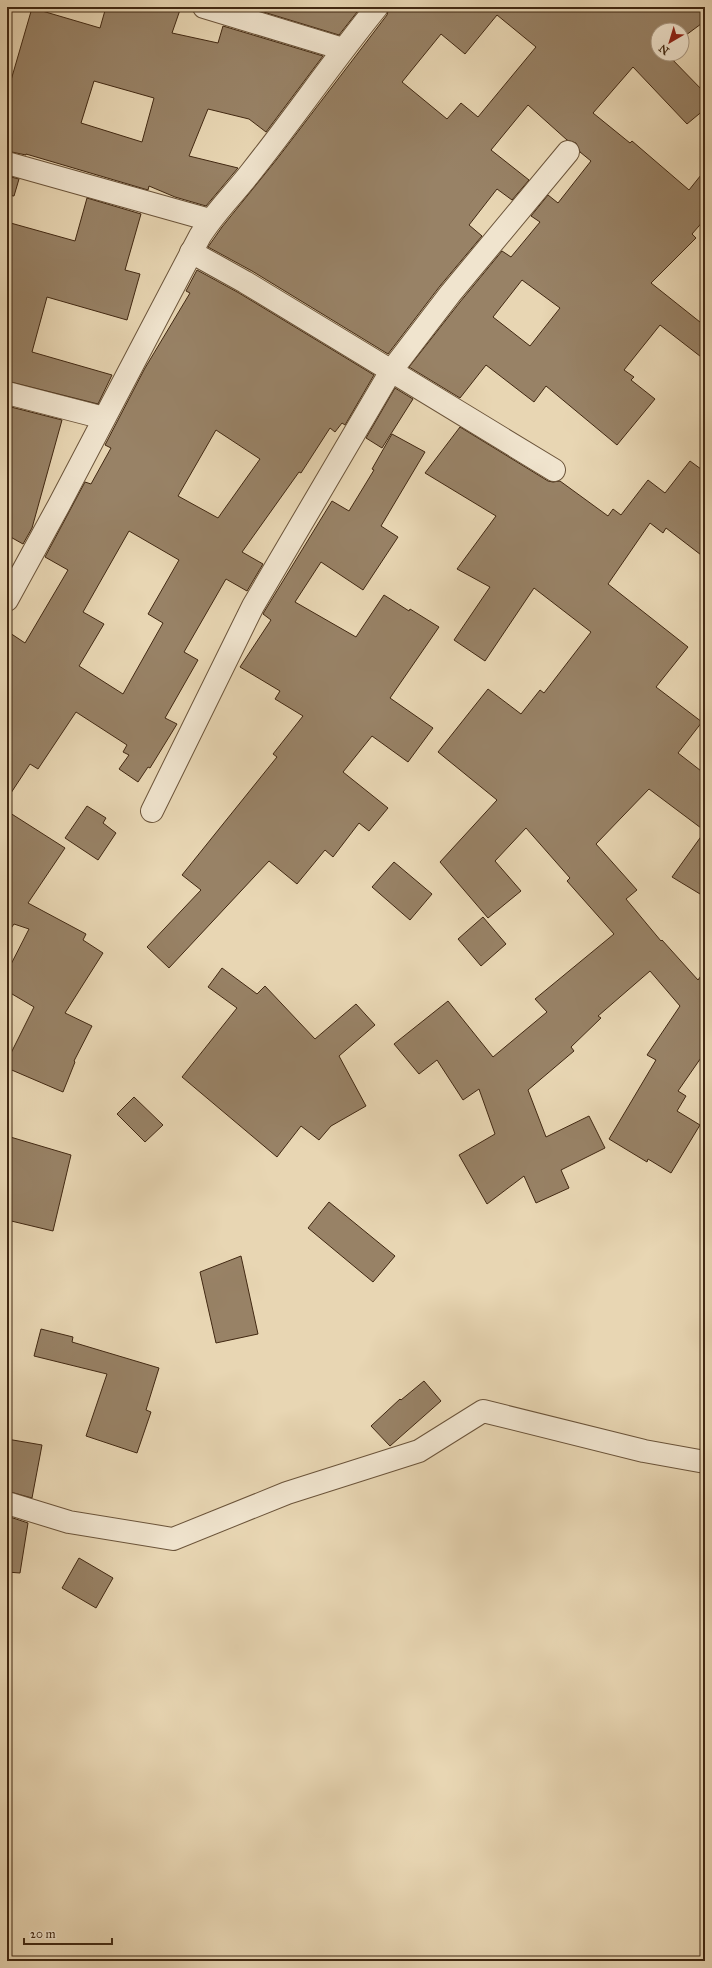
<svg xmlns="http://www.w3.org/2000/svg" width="712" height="1968" viewBox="0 0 712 1968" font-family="'IM FELL Great Primer',serif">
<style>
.building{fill:#988266;stroke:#412812;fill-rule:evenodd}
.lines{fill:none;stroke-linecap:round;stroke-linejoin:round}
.minor-casing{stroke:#6b543a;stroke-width:24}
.minor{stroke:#f0e4ce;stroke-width:22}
</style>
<rect width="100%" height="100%" fill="#e8d6b3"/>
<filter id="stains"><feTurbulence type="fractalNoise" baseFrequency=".005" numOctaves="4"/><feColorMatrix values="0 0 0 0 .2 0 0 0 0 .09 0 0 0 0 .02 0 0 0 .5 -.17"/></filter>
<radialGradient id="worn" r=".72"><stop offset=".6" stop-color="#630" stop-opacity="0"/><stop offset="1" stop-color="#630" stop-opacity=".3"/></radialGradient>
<!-- building -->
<g class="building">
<path d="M106 7H181L172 33 218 43 223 26 323 56 266 132 249 119 208 109 189 156 238 168 206 206 175 197 149 186 148 190 26 154V155L7 151V94L32 8 100 28ZM94 81 154 98 142 142 81 123Z"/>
<path d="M247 7H361L339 35Z"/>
<path d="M389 7H705V21L682 38V30H658V54H667L705 93V109L687 124 633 67 593 113 630 143 632 141 689 190 705 170V219L692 234 696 238 651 283 705 326V360L660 325 624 370 634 377 631 380 655 399 617 445 546 386 534 402 486 365 460 398 409 367 460 302 502 251 511 257 540 222 531 216 548 195 558 203 591 161 580 152 576 143 567 140 528 105 491 150 529 180 512 200 497 189 469 225 482 236 440 286 388 354 252 271 208 247 222 227 277 159 387 15ZM497 15 536 47 478 117 461 103 447 119 402 82 441 34 465 54ZM522 280 560 308 530 346 493 317Z"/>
<path d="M7 176 19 179 14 196 7 195Z"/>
<path d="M87 198 141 214 125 270 140 274 127 320 47 297 32 352 112 375 98 404 7 381V222L75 241Z"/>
<path d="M197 270 239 293 374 375 345 425 342 423 335 432 330 428 301 473 299 472 242 552 263 564 247 591 226 579 184 652 198 660 165 718 177 724 150 768 148 767 138 782 119 769 129 755 123 752 127 745 76 712 38 769 30 764 7 799V631L25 643 68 570 45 557 85 482 91 484 111 448 105 445 145 368 190 293 186 291ZM216 430 260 459 218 518 178 496ZM129 531 179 560 148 614 163 623 123 694 79 666 104 624 83 612Z"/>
<path d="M395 388 413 399 382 448 366 438Z"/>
<path d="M7 406 62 420 32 528 23 544 7 535Z"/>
<path d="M460 427 548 481 553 482 560 481 608 516 613 509 621 515 648 480 665 493 690 461 705 472V558L666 528 663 533 650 523 608 584 688 647 656 687 702 722 678 753 705 774V897L672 877 705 831 649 789 596 844 637 890 626 899 661 941 662 940 698 980 705 970V1052L678 1091 686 1096 677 1111 700 1125 671 1173 648 1159 647 1162 609 1139 656 1060 647 1055 680 1006 650 971 598 1016 601 1018 571 1047 574 1051 528 1090 546 1137 589 1116 605 1148 561 1170 569 1188 536 1203 524 1176 487 1204 459 1155 495 1134 479 1089 463 1100 437 1060 419 1074 394 1044 448 1001 493 1057 547 1012 535 999 614 934 567 881 570 878 526 828 495 861 521 891 488 918 440 862 497 800 438 752 488 689 521 714 540 690 544 693 591 632 534 588 485 661 454 640 490 587 457 569 496 516 425 473Z"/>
<path d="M392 434 425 452 381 526 398 537 363 590 321 562 295 602 356 637 384 595 409 611 410 609 439 627 390 698 433 728 408 762 372 736 343 772 388 808 369 831 359 823 333 857 325 850 297 884 269 861 169 968 147 947 201 890 182 875 277 757 273 754 303 716 275 699 280 691 240 667 271 620 263 614 264 612 332 501 349 511 374 470 372 469Z"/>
<path d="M87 806 106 818 103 823 116 833 98 860 65 838Z"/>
<path d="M7 811 65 848 28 903 86 934 83 940 103 953 65 1013 92 1026 74 1061 75 1062 63 1092 7 1068V1061L34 1007 7 991V972L29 929 14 924 7 934Z"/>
<path d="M394 862 432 894 410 920 372 887Z"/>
<path d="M483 917 506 944 481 966 458 939Z"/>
<path d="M222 968 257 994 265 986 315 1039 356 1004 375 1025 339 1056 366 1106 331 1126 319 1140 301 1126 277 1157 182 1077 237 1008 208 987Z"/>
<path d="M134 1097 163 1125 145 1142 117 1114Z"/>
<path d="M7 1136 71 1155 53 1231 7 1220Z"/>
<path d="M329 1202 395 1256 373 1282 308 1228Z"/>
<path d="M241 1256 258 1334 216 1343 200 1272Z"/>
<path d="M41 1329 73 1337 72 1342 159 1368 146 1410 151 1412 137 1453 86 1436 107 1374 34 1356Z"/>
<path d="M424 1381 441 1401 390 1446 371 1426 400 1399 401 1400Z"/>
<path d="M7 1439 42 1445 32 1498 7 1491Z"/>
<path d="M7 1516 28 1523 20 1573 7 1572Z"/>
<path d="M79 1558 113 1578 96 1608 62 1588Z"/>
</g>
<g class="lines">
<defs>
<g id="minor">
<path d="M204 7 343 49"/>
<path d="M7 163 210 220"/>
<path d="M191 252 245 282 554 470"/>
<path d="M7 393 104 418"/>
<path d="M7 600 59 505 200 236C215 212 234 194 251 172 294 118 333 61 377 7"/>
<path d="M152 811 253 606 391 371 450 294 568 152"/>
<path d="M7 1503 69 1522 173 1539 287 1493 419 1451 483 1411 644 1451 705 1462"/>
</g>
</defs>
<!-- minor casing -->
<use href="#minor" class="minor-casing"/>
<!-- minor -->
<use href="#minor" class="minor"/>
</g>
<!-- margin -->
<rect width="712" height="1968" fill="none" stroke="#e8d6b3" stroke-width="24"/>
<rect x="8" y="8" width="696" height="1952" fill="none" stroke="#412812" stroke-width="2"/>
<rect x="12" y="12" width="688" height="1944" fill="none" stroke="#412812"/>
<!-- north arrow -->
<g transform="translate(670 42) rotate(218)"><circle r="19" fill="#f0e4ce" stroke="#aa9983"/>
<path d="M0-3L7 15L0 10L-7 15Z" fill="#8f2418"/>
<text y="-6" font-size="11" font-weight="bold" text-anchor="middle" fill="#412812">N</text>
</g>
<!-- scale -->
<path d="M24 1938v6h88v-6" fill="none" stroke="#412812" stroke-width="2"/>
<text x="30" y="1938" font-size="12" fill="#412812" stroke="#f0e4ce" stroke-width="3" paint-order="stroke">20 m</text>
<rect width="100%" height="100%" filter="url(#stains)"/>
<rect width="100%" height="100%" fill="url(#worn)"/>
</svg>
